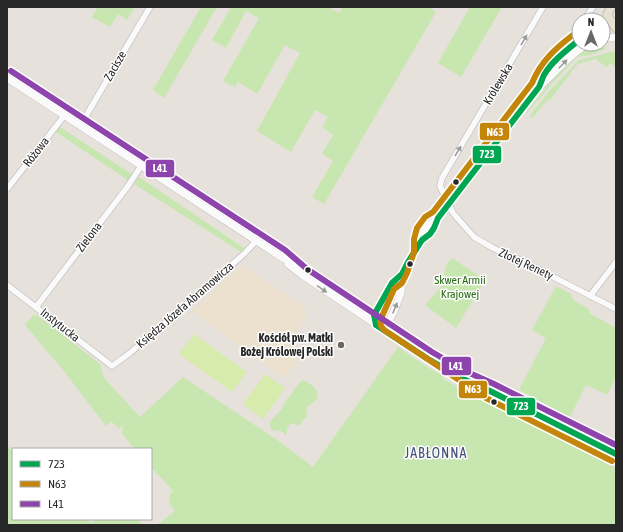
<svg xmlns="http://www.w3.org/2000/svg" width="623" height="532" viewBox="0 0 623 532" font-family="'Asap Condensed',sans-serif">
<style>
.education{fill:#ece0ce}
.green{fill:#c8e6b0}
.pitch{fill:#d6ebac}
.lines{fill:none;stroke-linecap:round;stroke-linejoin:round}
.minor-casing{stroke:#c3c1c3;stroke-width:7}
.secondary-casing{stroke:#c3c1c3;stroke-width:8}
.primary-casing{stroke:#bfbdbb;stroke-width:10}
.minor{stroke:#fbfafa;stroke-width:5.5}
.secondary{stroke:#fbfafa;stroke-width:7}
.primary{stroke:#e7e0d0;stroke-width:8}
.bus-1-casing{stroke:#fff;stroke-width:9}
.bus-2-casing{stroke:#fff;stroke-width:9}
.bus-3-casing{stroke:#fff;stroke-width:9}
.bus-1{stroke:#00a651;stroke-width:6}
.bus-2{stroke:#c3860a;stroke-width:6}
.bus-3{stroke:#8e44ad;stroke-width:6}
.oneway{fill:#9c9b9b}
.bus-dot{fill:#272727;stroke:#fff;stroke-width:1.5}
.poi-dot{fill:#6a6866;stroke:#fff;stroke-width:1.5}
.labels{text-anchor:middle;stroke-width:3;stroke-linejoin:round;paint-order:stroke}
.street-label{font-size:12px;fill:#272727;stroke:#fff}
.park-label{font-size:12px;fill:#276b11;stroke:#fff}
.poi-label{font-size:12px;font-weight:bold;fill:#272727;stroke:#fff;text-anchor:end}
.quarter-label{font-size:14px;letter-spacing:1px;fill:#43507c;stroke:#fff}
.line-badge{stroke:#fff;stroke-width:1.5}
.badge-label{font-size:11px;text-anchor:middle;font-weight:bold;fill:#fff}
</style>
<rect width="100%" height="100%" fill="#e7e1db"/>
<!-- education -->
<path class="education" d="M242 265 305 307V320L289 341 305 353 284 378 191 311Z"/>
<!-- green -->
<g class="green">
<path d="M98 7H106L109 9 110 7H135L127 20 118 14 110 27 92 17Z"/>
<path d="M201 7H217L164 98 153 90Z"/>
<path d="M231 7H328L339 13 343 7H429L436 12 324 204 312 197 333 161 322 154 333 135 322 127 328 117 315 110 291 152 257 131 300 53 285 45 257 94 238 82 235 87 223 81 259 18 246 11 226 48 212 40Z"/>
<path d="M470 7H502L461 77 438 63Z"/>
<path d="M604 42 605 48V49L591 55 577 57 550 86 527 113H526C542 93 576 44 603 44Z"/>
<path d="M616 51V68L610 63 607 67 595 59 578 64 573 70 550 100 548 99 533 117H530L531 114 552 88 579 60 592 57 610 52Z"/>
<path d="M60 127 133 175 129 181 56 132Z"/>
<path d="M139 177 244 248 241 252 134 184Z"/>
<path d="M452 258 485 280 456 328 425 305 441 287 447 263Z"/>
<path d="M556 286 571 294C572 302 583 305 589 309V313L616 328V380L615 379 607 395 586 385 570 417 519 390 546 338 532 330Z"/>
<path d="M33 315H37L100 364 104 378 140 417 183 377 280 442 313 467 398 347 427 367 443 376V379L616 468V525H157L175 511 169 503 170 494 173 491 151 467V449H135L122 434 123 424 119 429 111 421 106 426 63 370 25 325Z"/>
<path d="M303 380C311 383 323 392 315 401 312 404 309 404 307 407 305 410 308 413 307 416 307 417 306 418 305 418 302 421 301 423 299 426L293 423C286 425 287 430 286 436 282 428 278 432 271 430L270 425V422L273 418 281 410 286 401 300 382Z"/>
<path d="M7 445 13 452V519H87L91 523 96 519H137L143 525H7Z"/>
</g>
<!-- pitch -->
<g class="pitch">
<path d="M194 334 247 372 232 392 179 354Z"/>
<path d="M265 374 285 388 263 419 243 404Z"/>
</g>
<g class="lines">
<defs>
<g id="minor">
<path d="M543 7 442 178 440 186 453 213 474 237 493 248 528 264 616 309"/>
<path d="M584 20 593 7"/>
<path d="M553 61 558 52 579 26"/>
<path d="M80 126 150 7"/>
<path d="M7 189 64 116"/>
<path d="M7 285 112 366 130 353 244 254 256 241"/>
<path d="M590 296 616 262"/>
<path d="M36 307 128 186 141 166"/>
</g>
<g id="secondary">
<path d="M603 39 616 37"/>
<path d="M7 78 281 257 306 269 313 274 374 315 440 357 490 391"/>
<path d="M540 86C541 82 542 78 545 74 551 63 569 48 579 40"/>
<path d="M422 240C423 228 429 225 438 218L539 87C556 73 570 53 588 44"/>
<path d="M288 264 302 275 428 359 472 383"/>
<path d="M375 319 374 315 392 283 402 274"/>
<path d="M388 323 394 311 401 293 402 274 408 262 422 240 428 236 432 232 435 226 438 218"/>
<path d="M487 390 616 454"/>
</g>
<path id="primary" d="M611 7 607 15 616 28"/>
</defs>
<!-- minor casing -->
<use href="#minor" class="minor-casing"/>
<!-- secondary casing -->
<use href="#secondary" class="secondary-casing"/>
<!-- primary casing -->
<use href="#primary" class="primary-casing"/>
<!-- minor -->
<use href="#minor" class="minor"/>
<!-- secondary -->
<use href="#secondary" class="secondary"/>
<!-- primary -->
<use href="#primary" class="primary"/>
<defs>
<g id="bus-1">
<path d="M376 325 374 315 392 283 402 274 408 262 422 240 430 234 434 228 438 218 539 87C541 83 542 79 544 75 552 61 567 50 579 40"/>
<path d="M376 325 428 359 461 378 490 391 616 454"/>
</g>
<path id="bus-2" d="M574 34C556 48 541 61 532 83L433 212 425 217 417 228 414 239V252L407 273 402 283 394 289 380 321 381 326 384 330 486 398 612 461"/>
<path id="bus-3" d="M11 71 285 250 307 269 432 352 465 371 494 384 616 445"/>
</defs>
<!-- bus-1 casing -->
<use href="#bus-1" class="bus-1-casing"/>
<!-- bus-2 casing -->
<use href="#bus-2" class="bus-2-casing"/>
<!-- bus-3 casing -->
<use href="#bus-3" class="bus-3-casing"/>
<!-- bus-1 -->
<use href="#bus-1" class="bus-1"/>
<!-- bus-2 -->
<use href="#bus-2" class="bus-2"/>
<!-- bus-3 -->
<use href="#bus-3" class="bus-3"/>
</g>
<!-- one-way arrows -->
<defs><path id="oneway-solid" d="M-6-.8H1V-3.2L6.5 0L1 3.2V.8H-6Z"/></defs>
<g class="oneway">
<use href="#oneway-solid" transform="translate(524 40) rotate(-60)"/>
<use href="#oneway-solid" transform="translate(563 64) rotate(-46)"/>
<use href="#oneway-solid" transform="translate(458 151) rotate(-59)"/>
<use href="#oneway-solid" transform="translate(322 289) rotate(34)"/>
<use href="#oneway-solid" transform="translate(395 308) rotate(-67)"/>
</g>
<!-- markers -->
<g class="bus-dot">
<circle cx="456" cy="182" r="3.5"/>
<circle cx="410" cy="264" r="3.5"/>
<circle cx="308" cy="270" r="3.5"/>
<circle cx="494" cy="402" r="3.5"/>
</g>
<circle class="poi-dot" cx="341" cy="345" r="4"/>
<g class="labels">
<!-- street labels -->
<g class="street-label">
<text transform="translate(115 66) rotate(-60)" y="4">Zacisze</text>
<text transform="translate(498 84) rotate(-59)" y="4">Królewska</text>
<text transform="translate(36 152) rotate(-52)" y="4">Różowa</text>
<text transform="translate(89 237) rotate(-53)" y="4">Zielona</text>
<text transform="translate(526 264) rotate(25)" y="4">Złotej Renety</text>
<text transform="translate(185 305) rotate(-41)" y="4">Księdza Józefa Abramowicza</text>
<text transform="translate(60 325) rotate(38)" y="4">Instytucka</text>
</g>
<!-- park labels -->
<g class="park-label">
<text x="460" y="284">Skwer Armii<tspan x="460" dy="14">Krajowej</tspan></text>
</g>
<!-- poi labels -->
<g class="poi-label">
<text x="333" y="342">Kościół pw. Matki<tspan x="333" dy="14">Bożej Królowej Polski</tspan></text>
</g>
<!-- quarter labels -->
<g class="quarter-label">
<text x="436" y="458">JABŁONNA</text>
</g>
</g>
<g class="line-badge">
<rect x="479" y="122" width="31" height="19" rx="4" fill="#c3860a"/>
<rect x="472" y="145" width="30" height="19" rx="4" fill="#00a651"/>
<rect x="145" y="159" width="30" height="19" rx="4" fill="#8e44ad"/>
<rect x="441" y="356" width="31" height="20" rx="4" fill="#8e44ad"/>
<rect x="458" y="380" width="30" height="19" rx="4" fill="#c3860a"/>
<rect x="506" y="397" width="30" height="19" rx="4" fill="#00a651"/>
</g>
<g class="badge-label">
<text x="495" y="136">N63</text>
<text x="487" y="158">723</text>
<text x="160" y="172">L41</text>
<text x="456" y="370">L41</text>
<text x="473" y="393">N63</text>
<text x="521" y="410">723</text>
</g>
<!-- border -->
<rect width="623" height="532" fill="none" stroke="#272727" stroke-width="16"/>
<!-- legend -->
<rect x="12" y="448" width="140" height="72" fill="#ffffff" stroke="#a9a9a9"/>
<rect x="20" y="461" width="20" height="6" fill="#00a651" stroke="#a9a9a9"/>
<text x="48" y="468" font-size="12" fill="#272727">723</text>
<rect x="20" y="481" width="20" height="6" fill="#c3860a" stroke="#a9a9a9"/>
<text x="48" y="488" font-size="12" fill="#272727">N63</text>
<rect x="20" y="501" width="20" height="6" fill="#8e44ad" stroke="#a9a9a9"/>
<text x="48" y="508" font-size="12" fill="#272727">L41</text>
<!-- north arrow -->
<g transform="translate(591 32)"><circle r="19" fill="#ffffff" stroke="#a9a9a9"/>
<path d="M0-3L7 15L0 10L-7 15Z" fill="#6a6866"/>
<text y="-6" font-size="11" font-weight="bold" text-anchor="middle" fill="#272727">N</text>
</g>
</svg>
